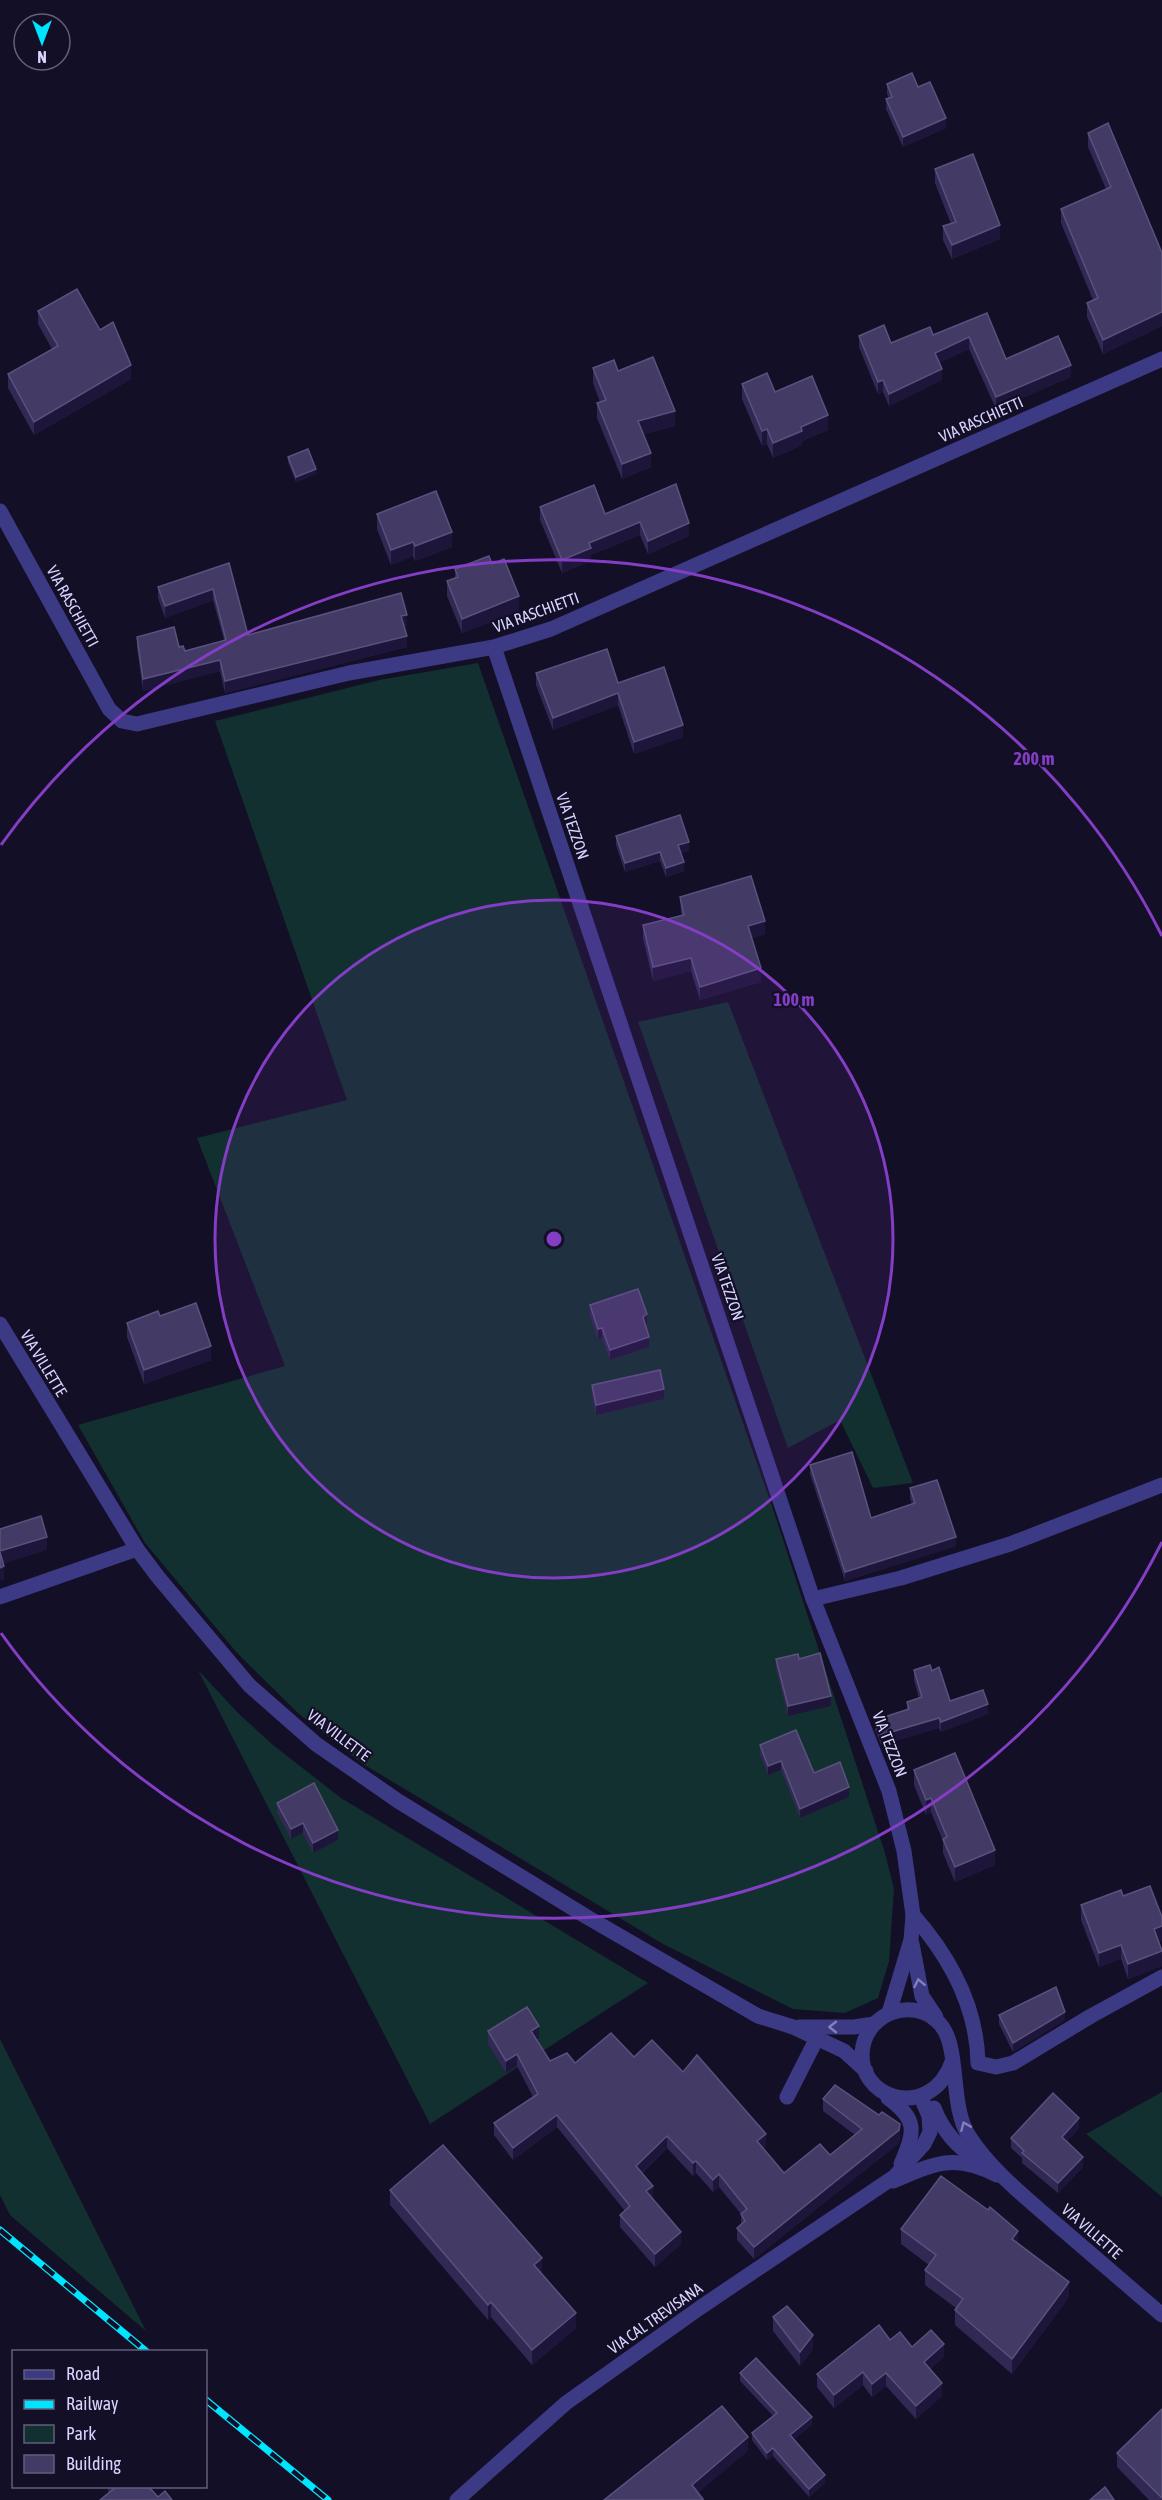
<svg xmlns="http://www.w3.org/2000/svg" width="1162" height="2500" viewBox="0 0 1162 2500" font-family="'Asap Condensed',sans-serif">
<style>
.green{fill:#12302f}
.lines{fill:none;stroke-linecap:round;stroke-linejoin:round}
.minor{stroke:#3d3a85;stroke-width:15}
.rail-casing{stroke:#00e5ff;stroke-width:7}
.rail{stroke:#130f26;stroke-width:4.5;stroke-dasharray:14;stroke-linecap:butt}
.wall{fill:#312854}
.shaded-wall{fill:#1d163a}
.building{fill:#433a66;stroke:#5a527e;stroke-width:1.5}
.oneway{stroke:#837fbc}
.ring{fill:none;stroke:#843dc5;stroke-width:3}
.labels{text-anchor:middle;stroke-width:4.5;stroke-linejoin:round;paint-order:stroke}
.street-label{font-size:16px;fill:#d9d4ff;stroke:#130f26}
.centre{fill:#843dc5;stroke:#130f26;stroke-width:3}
.ring-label{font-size:18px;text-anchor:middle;font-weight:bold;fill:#843dc5;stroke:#130f26;stroke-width:4.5;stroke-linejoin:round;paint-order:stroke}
</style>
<rect width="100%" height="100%" fill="#130f26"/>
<!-- green -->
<g class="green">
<path d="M478 663 773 1509 885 1853 894 1889 889 1961 878 1998 845 2013 793 2009 663 1944 363 1764 299 1714 238 1654 145 1543 78 1425 285 1366 197 1138 347 1100 215 721 379 680Z"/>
<path d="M728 1002 913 1483 873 1488 840 1420 788 1448 638 1022Z"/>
<path d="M198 1670 238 1713 273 1745 341 1798 648 1983 430 2124Z"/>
<path d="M0 2039 146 2331 10 2215 0 2195Z"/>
<path d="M1162 2092V2197L1086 2134Z"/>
</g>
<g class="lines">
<!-- minor -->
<g class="minor">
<path d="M0 511 109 709 122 721 137 724 349 673 494 647 551 629 1162 359"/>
<path d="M494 647 813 1599 889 1791 904 1851 913 1915 911 1940 889 2013"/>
<path d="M0 1324 137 1549 158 1577 249 1685 316 1744 398 1801 587 1917 758 2016 793 2027 844 2051 866 2071"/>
<path d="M0 1597 137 1549"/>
<path d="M813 1599 901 1578 1010 1544 1162 1485"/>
<path d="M913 1915C949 1956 977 2007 978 2063L996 2067 1013 2063 1091 2016 1162 1977"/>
<path d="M912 1944 922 1996 936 2017"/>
<path d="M799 2027H854L874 2024"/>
<path d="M952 2062C930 2123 853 2099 863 2046 870 2012 912 1998 937 2021 962 2042 948 2104 969 2136 992 2171 1024 2196 1055 2223 1091 2254 1126 2284 1162 2315"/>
<path d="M787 2097 817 2038"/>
<path d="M888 2098C918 2120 915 2131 901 2164"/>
<path d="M934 2108C943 2132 958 2148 979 2161"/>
<path d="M893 2181C936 2163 954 2153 997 2175"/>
<path d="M457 2500 566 2403 701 2307 894 2177 924 2144 930 2132 929 2116 921 2097"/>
</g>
<defs>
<g id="rail">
<path d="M0 2230 147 2352"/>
<path d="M206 2400 328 2500"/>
</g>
</defs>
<!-- rail casing -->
<use href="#rail" class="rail-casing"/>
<!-- rail -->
<use href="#rail" class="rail"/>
</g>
<!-- wall -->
<g class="wall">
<path d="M887 84 918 87 946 128 903 147 886 109V99L889 98 887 94Z"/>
<path d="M1088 133 1162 253V326L1103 354 1087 317V303L1093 300 1061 223V209L1106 189 1088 147Z"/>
<path d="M935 169 1000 239 952 259 943 240V226L951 224 935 183Z"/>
<path d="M38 311 100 330 131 379 34 435 8 388V374L52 349 38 324Z"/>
<path d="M987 313 1006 359 1071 377 996 409 969 349 939 363 942 380 889 406 883 392 878 394 859 347V336L891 343 933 335Z"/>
<path d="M593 368 618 371 675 426 644 434 651 467 622 479 597 418V403L600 402 593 383Z"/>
<path d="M742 384 775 392 828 430 802 441V445L773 458 767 444 762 446 742 399Z"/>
<path d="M288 457 316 474 296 482 288 462Z"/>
<path d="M540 507 605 514 689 536 648 554 640 535 591 555V561L562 573 540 520Z"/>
<path d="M377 514 452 547 415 561 413 556 391 565 377 529Z"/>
<path d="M229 563 248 635 407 626 404 627 407 647 225 693 220 671 143 691 137 648V637L185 651 224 640 213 600 165 618 158 598V587Z"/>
<path d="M492 564 519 611 462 633 447 596V581L455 578V569Z"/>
<path d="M536 673 618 683 683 737 634 754 618 705 553 730 536 685Z"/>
<path d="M616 836 689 851 681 853 684 871 666 877 660 861 625 872 616 845Z"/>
<path d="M680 897 765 934 752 938 761 982 700 1000 691 971 653 981 643 938V925L681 915Z"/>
<path d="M590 1305 647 1324 645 1325 649 1347 610 1360 602 1338 598 1339 590 1315Z"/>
<path d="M160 1316 211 1360 144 1384 127 1337V1323Z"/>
<path d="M592 1385 664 1399 596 1415 592 1395Z"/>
<path d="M810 1465 871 1518 912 1504 910 1498V1488L956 1546 845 1581 810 1474Z"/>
<path d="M776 1659H799L831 1706 788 1716 776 1669Z"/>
<path d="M914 1670 932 1671 950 1701 988 1714 941 1732 939 1728 881 1745 875 1730V1720L907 1709V1702L919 1698 914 1680Z"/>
<path d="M760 1745 814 1773 849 1797 800 1818 781 1770 768 1775 760 1755Z"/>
<path d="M914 1770 995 1865 955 1882 943 1853V1841L931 1812 926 1815 914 1785Z"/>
<path d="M277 1803 338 1840 313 1853 303 1833 291 1839 277 1813Z"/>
<path d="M1081 1905 1159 1942 1162 1966 1128 1979 1121 1959 1099 1967 1081 1920Z"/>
<path d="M999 2015 1065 2020 1013 2052 999 2024Z"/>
<path d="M488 2031 539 2038 537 2040 550 2061 575 2063 634 2057 683 2072 766 2146 763 2148 784 2173 830 2155 855 2135 823 2111V2099L900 2137 899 2143 754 2259 737 2240V2228L741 2224V2214L719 2187 713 2192 696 2173 693 2176 667 2148 642 2173 653 2198H652L681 2244 655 2267 620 2227V2215L625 2211 557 2127 513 2160 494 2135V2123L533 2097 517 2066 506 2073 488 2044Z"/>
<path d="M1079 2128 1067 2141 1083 2167 1058 2193 1022 2163V2158L1011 2148V2138Z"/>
<path d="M390 2190 542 2273V2274L576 2328 532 2365 491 2317 488 2320 390 2205Z"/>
<path d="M901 2229 1018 2244 1069 2297 1012 2374 955 2325V2310L956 2308 925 2285V2270L929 2265 901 2244Z"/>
<path d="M773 2317 813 2349 800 2366 773 2331Z"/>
<path d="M890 2340 944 2357 930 2369 942 2396 916 2419 886 2386 872 2397 863 2385 834 2408 817 2387V2374Z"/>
<path d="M740 2373 812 2425 794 2439 825 2483 809 2497 773 2456 767 2460 752 2440V2433L773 2416 740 2381Z"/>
<path d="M1162 2409V2500H1149L1117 2467V2453Z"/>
<path d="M108 2487H149L158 2497 109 2493 108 2491Z"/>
</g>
<!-- shaded-wall -->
<g class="shaded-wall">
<path d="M946 118V128L903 147V137Z"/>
<path d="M1000 225V239L952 259V245Z"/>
<path d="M1162 312V326L1103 354V340Z"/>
<path d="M969 337V349L935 365V353Z"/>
<path d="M131 365V379L34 435V422Z"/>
<path d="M1071 365V377L996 409V397Z"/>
<path d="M942 369V380L889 406V394Z"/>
<path d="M883 380V392L878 394V382Z"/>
<path d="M675 411V426L638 436V421Z"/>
<path d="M828 415V430L802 441V445L773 458V443L801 427Z"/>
<path d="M767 429V444L762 446V431Z"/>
<path d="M651 453V467L622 479V464Z"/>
<path d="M316 469V474L296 482V477Z"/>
<path d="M640 522V535L591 555V561L562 573V560L589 543Z"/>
<path d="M689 523V536L648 554V541Z"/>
<path d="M452 532V547L415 561V546Z"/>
<path d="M413 542V556L391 565V550Z"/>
<path d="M213 589V600L165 618V606Z"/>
<path d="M519 596V611L462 633V619Z"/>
<path d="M407 615V626L401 628V616Z"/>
<path d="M407 636V647L225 693V681Z"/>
<path d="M220 660V671L143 691V679Z"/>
<path d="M618 693V705L553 730V718Z"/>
<path d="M683 725V737L634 754V742Z"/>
<path d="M689 842V851L678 854V845Z"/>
<path d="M660 852V861L625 872V863Z"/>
<path d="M684 862V871L666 877V868Z"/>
<path d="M765 921V934L748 940V926Z"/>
<path d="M691 958V971L653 981V967Z"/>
<path d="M761 968V982L700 1000V987Z"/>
<path d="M647 1314V1324L643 1327V1317Z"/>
<path d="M602 1328V1338L598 1339V1329Z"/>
<path d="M649 1337V1347L610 1360V1350Z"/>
<path d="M211 1346V1360L144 1384V1370Z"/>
<path d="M664 1389V1399L596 1415V1405Z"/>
<path d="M47 1537V1550L0 1565V1551Z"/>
<path d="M956 1537V1546L845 1581V1572Z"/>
<path d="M4 1566V1580L0 1581V1568Z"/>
<path d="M831 1696V1706L788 1716V1706Z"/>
<path d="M988 1704V1714L941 1732V1722Z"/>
<path d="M939 1718V1728L881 1745V1735Z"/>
<path d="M781 1761V1770L768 1775V1766Z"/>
<path d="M849 1787V1797L800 1818V1809Z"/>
<path d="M931 1798V1812L926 1815V1800Z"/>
<path d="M303 1823V1833L291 1839V1829Z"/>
<path d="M338 1830V1840L313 1853V1843Z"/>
<path d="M995 1850V1865L955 1882V1867Z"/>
<path d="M1162 1926V1941L1154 1944V1929Z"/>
<path d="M1121 1945V1959L1099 1967V1953Z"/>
<path d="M1162 1951V1966L1128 1979V1964Z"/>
<path d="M1065 2012V2020L1013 2052V2043Z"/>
<path d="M539 2026V2038L531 2043V2031Z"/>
<path d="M517 2054V2066L506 2073V2061Z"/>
<path d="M557 2115V2127L513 2160V2148Z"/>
<path d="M1079 2118V2128L1062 2147V2137Z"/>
<path d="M900 2124V2137L899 2143 754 2259V2247Z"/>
<path d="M766 2134V2146L757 2153V2141Z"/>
<path d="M667 2136V2148L636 2178V2166Z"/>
<path d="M1083 2157V2167L1058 2193V2183Z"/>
<path d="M696 2161V2173L693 2176V2163Z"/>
<path d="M719 2174V2187L713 2192V2180Z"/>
<path d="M653 2186V2198L646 2204V2191Z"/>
<path d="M1018 2231V2245L1012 2239Z"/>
<path d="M681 2232V2244L655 2267V2254Z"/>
<path d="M542 2258V2273L534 2280V2265Z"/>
<path d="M1069 2282V2297L1012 2374V2359Z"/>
<path d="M491 2302V2317L488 2320V2305Z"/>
<path d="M576 2313V2328L532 2365V2350Z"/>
<path d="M813 2335V2349L800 2366V2352Z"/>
<path d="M944 2344V2357L924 2374V2362Z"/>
<path d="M863 2372V2385L834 2408V2395Z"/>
<path d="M886 2373V2386L872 2397V2384Z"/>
<path d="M942 2383V2396L916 2419V2406Z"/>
<path d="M812 2417V2425L790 2443V2435Z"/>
<path d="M748 2437V2451L692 2498V2485Z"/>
<path d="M773 2448V2456L767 2460V2453Z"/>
<path d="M825 2475V2483L809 2497V2489Z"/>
</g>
<!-- building -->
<g class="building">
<path d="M912 73 918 87 930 82 946 118 903 137 886 99 892 97 887 84Z"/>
<path d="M1108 123 1162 253V312L1103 340 1087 303 1098 298 1061 209 1111 187 1088 133Z"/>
<path d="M973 154 1000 225 952 245 943 226 956 222 935 169Z"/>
<path d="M77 289 100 330 113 322 131 365 34 422 8 374 58 346 38 311Z"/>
<path d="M987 313 1006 359 1058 336 1071 365 996 397 969 337 935 353 942 369 889 394 883 380 878 382 859 336 884 325 891 343 930 327 933 335Z"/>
<path d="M653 357 675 411 638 421 651 453 622 464 597 403 606 400 593 368 614 360 618 371Z"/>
<path d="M767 373 775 392 812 376 828 415 801 427 802 431 773 443 767 429 762 431 742 384Z"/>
<path d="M308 449 316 469 296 477 288 457Z"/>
<path d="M676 484 689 523 648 541 640 522 589 543 591 548 562 560 540 507 594 485 605 514Z"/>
<path d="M436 491 452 532 415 546 413 542 391 550 377 514Z"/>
<path d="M489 556 492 564 504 559 519 596 462 619 447 581 458 577 455 569Z"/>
<path d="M229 563 248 635 401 593 407 615 401 616 407 636 225 681 220 660 143 679 137 637 174 627 179 647 183 646 185 651 226 640 213 589 165 606 158 587Z"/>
<path d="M607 649 618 683 664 667 683 725 634 742 618 693 553 718 536 673Z"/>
<path d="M680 815 689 842 678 845 684 862 666 868 660 852 625 863 616 836Z"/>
<path d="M751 876 765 921 748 926 761 968 700 987 691 958 653 967 643 925 684 915 680 897Z"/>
<path d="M638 1289 647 1314 643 1317 649 1337 610 1350 602 1328 598 1329 590 1305Z"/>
<path d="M196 1303 211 1346 144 1370 127 1323 158 1311 160 1316Z"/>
<path d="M660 1370 664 1389 596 1405 592 1385Z"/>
<path d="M852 1452 871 1518 915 1503 910 1488 937 1480 956 1537 845 1572 810 1465Z"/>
<path d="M41 1516 47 1537 0 1551V1529Z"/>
<path d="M0 1552 4 1566 0 1568Z"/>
<path d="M820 1653 831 1696 788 1706 776 1659 798 1654 799 1659Z"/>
<path d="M930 1665 932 1671 939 1667 950 1701 983 1690 988 1704 941 1722 939 1718 881 1735 875 1720 909 1709 907 1702 922 1697 914 1670Z"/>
<path d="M796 1730 814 1773 840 1762 849 1787 800 1809 781 1761 768 1766 760 1745Z"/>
<path d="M955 1753 995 1850 955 1867 943 1839 947 1837 931 1798 926 1800 914 1770Z"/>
<path d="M314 1783 338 1830 313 1843 303 1823 291 1829 277 1803Z"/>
<path d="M1150 1886 1162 1917V1926L1154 1929 1162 1951 1128 1964 1121 1945 1099 1953 1081 1905 1121 1890 1123 1896Z"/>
<path d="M1056 1987 1065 2012 1013 2043 999 2015Z"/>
<path d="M527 2007 539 2026 531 2031 550 2061 567 2053 575 2063 611 2033 634 2057 652 2040 683 2072 697 2055 766 2134 757 2141 784 2173 820 2144 830 2155 862 2129 823 2099 835 2085 879 2115 882 2112 900 2124 899 2130 754 2247 737 2228 745 2221 741 2214 747 2209 719 2174 713 2180 696 2161 693 2163 667 2136 636 2166 653 2186 646 2191 681 2232 655 2254 620 2215 630 2206 557 2115 513 2148 494 2123 538 2094 517 2054 506 2061 488 2031Z"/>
<path d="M1053 2093 1079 2118 1062 2137 1083 2157 1058 2183 1022 2153 1024 2151 1011 2138Z"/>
<path d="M443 2145 542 2258 534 2265 576 2313 532 2350 491 2302 488 2305 390 2190Z"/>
<path d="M941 2176 988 2210 990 2207 1018 2231 1012 2239 1069 2282 1012 2359 955 2310 963 2299 925 2270 936 2255 901 2229Z"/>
<path d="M787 2306 813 2335 800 2352 773 2317Z"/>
<path d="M879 2325 890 2340 900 2332 912 2347 931 2330 944 2344 924 2362 942 2383 916 2406 886 2373 872 2384 863 2372 834 2395 817 2374Z"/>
<path d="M756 2358 812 2417 790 2435 825 2475 809 2489 773 2448 767 2453 752 2433 777 2413 740 2373Z"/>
<path d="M722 2406 748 2437 692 2485 703 2499V2500H604Z"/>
<path d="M1162 2409V2498L1117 2453Z"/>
<path d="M116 2487H149L158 2497 165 2491 172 2500H100Z"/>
<path d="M1105 2487 1114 2500H1090Z"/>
</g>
<!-- one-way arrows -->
<defs><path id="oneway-chevron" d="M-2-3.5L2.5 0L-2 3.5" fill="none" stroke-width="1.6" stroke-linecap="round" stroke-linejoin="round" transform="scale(1.5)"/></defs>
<g class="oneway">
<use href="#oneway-chevron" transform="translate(919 1983) rotate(-101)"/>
<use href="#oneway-chevron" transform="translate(833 2027) rotate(-180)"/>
<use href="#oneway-chevron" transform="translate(965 2126) rotate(-113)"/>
</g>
<!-- distance rings -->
<circle cx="554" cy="1239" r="339" fill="#843dc5" fill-opacity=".12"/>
<g class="ring">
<circle cx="554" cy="1239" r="339"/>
<path d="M1162 1542A679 679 0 0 1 1 1633M1 845A679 679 0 0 1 1162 936"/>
</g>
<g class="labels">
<!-- street labels -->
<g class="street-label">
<text transform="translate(981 419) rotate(-24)" y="6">VIA RASCHIETTI</text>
<text transform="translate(73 606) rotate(61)" y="6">VIA RASCHIETTI</text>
<text transform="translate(536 612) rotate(-20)" y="6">VIA RASCHIETTI</text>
<text transform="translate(573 826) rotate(71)" y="6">VIA TEZZON</text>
<text transform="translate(728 1287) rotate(71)" y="6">VIA TEZZON</text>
<text transform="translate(44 1363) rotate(59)" y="6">VIA VILLETTE</text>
<text transform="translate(339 1735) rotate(37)" y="6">VIA VILLETTE</text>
<text transform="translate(890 1744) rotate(69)" y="6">VIA TEZZON</text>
<text transform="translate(1092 2231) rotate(41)" y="6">VIA VILLETTE</text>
<text transform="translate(655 2318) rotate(-35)" y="6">VIA CAL TREVISANA</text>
</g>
</g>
<circle cx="554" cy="1239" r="9" class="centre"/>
<g class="ring-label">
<text x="1034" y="765">200 m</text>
<text x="794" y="1006">100 m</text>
</g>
<!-- legend -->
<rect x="12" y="2350" width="195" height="138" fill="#130f26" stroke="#625e7d" stroke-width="1.5"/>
<rect x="24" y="2370" width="30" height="9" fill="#3d3a85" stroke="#625e7d" stroke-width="1.5"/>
<text x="66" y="2380" font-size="18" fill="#d9d4ff">Road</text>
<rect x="24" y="2400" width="30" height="9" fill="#00e5ff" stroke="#625e7d" stroke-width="1.5"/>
<text x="66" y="2410" font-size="18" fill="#d9d4ff">Railway</text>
<rect x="24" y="2425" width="30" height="18" fill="#12302f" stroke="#625e7d" stroke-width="1.5"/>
<text x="66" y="2440" font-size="18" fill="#d9d4ff">Park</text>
<rect x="24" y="2455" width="30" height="18" fill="#433a66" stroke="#625e7d" stroke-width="1.5"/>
<text x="66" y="2470" font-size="18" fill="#d9d4ff">Building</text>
<!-- north arrow -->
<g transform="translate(42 42) rotate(180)"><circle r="28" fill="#130f26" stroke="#625e7d" stroke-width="1.5"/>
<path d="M0-4.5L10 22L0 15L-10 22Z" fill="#00e5ff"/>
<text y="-9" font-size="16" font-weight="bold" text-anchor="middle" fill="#d9d4ff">N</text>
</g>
</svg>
